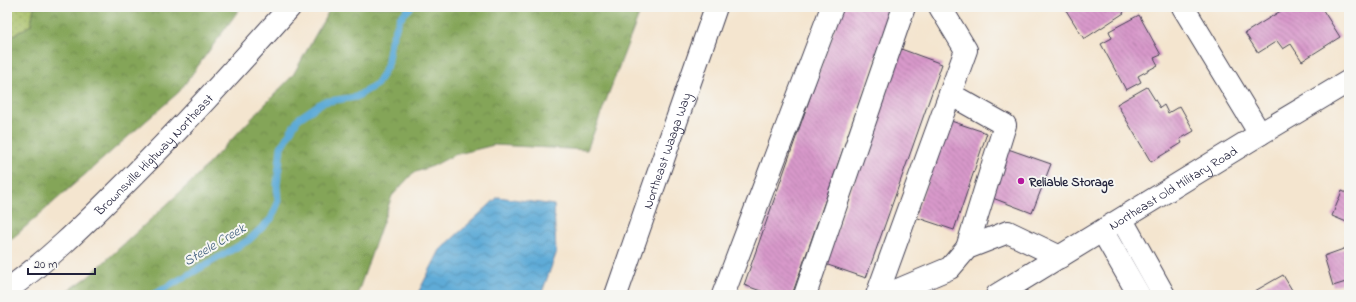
<svg xmlns="http://www.w3.org/2000/svg" width="1356" height="302" viewBox="0 0 1356 302" font-family="'Indie Flower',sans-serif">
<style>
.grass{fill:url(#grass-dots);stroke:#64704f}
.forest{fill:url(#forest-crowns);stroke:#53644a}
.water{fill:url(#water-waves);stroke:#406689}
.lines{fill:none;stroke-linecap:round;stroke-linejoin:round}
.stream{stroke:#5eabd7;stroke-width:7}
.building{fill:url(#building-back-hatch)}
.minor-casing{stroke:#423f51;stroke-width:24}
.major-casing{stroke:#423f51;stroke-width:24}
.highway-casing{stroke:#423f51;stroke-width:24}
.minor{stroke:#fff;stroke-width:22}
.major{stroke:#fff;stroke-width:22}
.highway{stroke:#fff;stroke-width:22}
.poi-dot{fill:#b5179e;stroke:#f6f6f2;stroke-width:1.5}
.labels{text-anchor:middle;stroke-width:4;stroke-linejoin:round;paint-order:stroke}
.street-label{font-size:13px;fill:#22223b;stroke:#f6f6f2}
.poi-label{font-size:13px;font-weight:bold;fill:#22223b;stroke:#f6f6f2;text-anchor:start}
.water-label{font-size:14px;font-style:italic;fill:#3a5979;stroke:#f6f6f2}
</style>
<defs>
<pattern id="grass-dots" width="8" height="8" patternUnits="userSpaceOnUse"><rect width="8" height="8" fill="#a6be63"/><path d="M2 2h.1M6 6h.1" fill="none" stroke="#879a53" stroke-width="1.8" stroke-linecap="round"/></pattern>
<pattern id="forest-crowns" width="20" height="18" patternUnits="userSpaceOnUse"><rect width="20" height="18" fill="#84a559"/><path d="M2 6a3 3 0 1 1 6 0M12 15a3 3 0 1 1 6 0" fill="none" stroke="#6c864b"/></pattern>
<pattern id="water-waves" width="16" height="10" patternUnits="userSpaceOnUse"><rect width="16" height="10" fill="#5eabd7"/><path d="M0 5q4-4 8 0t8 0" fill="none" stroke="#4d8bb0"/></pattern>
<pattern id="building-back-hatch" width="6" height="6" patternUnits="userSpaceOnUse"><rect width="6" height="6" fill="#d899ca"/><path d="M-1 5l2 2M0 0l6 6M5-1l2 2" fill="none" stroke="#af7ca5"/></pattern>
</defs>
<rect width="100%" height="100%" fill="#f6f6f2"/>
<filter id="ink" filterUnits="userSpaceOnUse"><feTurbulence type="fractalNoise" baseFrequency=".025" numOctaves="2"/><feDisplacementMap in="SourceGraphic" scale="8" xChannelSelector="R" yChannelSelector="G"/><feConvolveMatrix kernelMatrix="1 2 1 2 8 2 1 2 1" color-interpolation-filters="sRGB"/></filter>
<filter id="wash" filterUnits="userSpaceOnUse"><feTurbulence type="fractalNoise" baseFrequency=".012" numOctaves="4" result="noise"/><feDisplacementMap in="SourceGraphic" scale="16" xChannelSelector="R" yChannelSelector="G"/><feGaussianBlur stdDeviation="0.9" result="paint"/><feColorMatrix in="noise" values="0 0 0 0 0 0 0 0 0 0 0 0 0 0 0 0 0 1.4 0 .05"/><feComposite in="paint" operator="in"/></filter>
<g filter="url(#wash)">
<rect width="100%" height="100%" fill="#f4e5cf"/>
<!-- grass -->
<path class="grass" d="M7 7H34L31 25 7 39Z"/>
<!-- forest -->
<g class="forest">
<path d="M34 7H241L179 92 7 243V39L31 25Z"/>
<path d="M331 7H642L587 150 494 145 454 155 433 166 413 173 392 196 357 295H62L88 277 191 182 293 75Z"/>
</g>
<!-- water -->
<path class="water" d="M498 197 554 205 556 254 541 295H417L440 250Z"/>
<g class="lines">
<!-- stream -->
<path class="stream" d="M153 295 249 240 271 219 278 203 277 185 281 147 298 119 323 102 356 97 377 84 387 66 391 41 400 18 411 7"/>
</g>
<g id="blocks">
<!-- building -->
<g class="building">
<path d="M842 7H893L792 295H772L744 285Z"/>
<path d="M1064 7H1120L1124 13 1084 39Z"/>
<path d="M1287 7H1305L1308 11 1314 7H1321L1340 37 1302 61 1291 44 1283 49 1277 41 1258 53 1245 33Z"/>
<path d="M1139 15 1161 55 1154 58 1158 65 1138 76 1141 82 1126 90 1101 44 1112 38 1109 31Z"/>
<path d="M901 49 942 64 866 278 825 264Z"/>
<path d="M1147 87 1160 108 1164 105 1168 113 1180 106 1194 131 1180 139 1182 143 1151 162 1117 104Z"/>
<path d="M948 120 987 133 954 230 915 217Z"/>
<path d="M1008 149 1051 164 1032 213 990 197Z"/>
<path d="M1342 191 1349 194V223L1332 216Z"/>
<path d="M1349 247V281L1333 286 1324 256Z"/>
<path d="M1283 275 1295 295H1248Z"/>
</g>
</g>
</g>
<g filter="url(#ink)">
<use href="#blocks" fill-opacity="0" stroke="#423f51" stroke-width="1"/>
<g class="lines">
<defs>
<g id="minor">
<path d="M1183 7 1260 134"/>
<path d="M950 94 1005 125 967 248"/>
<path d="M1122 220 1164 295"/>
<path d="M1103 232 1139 295"/>
<path d="M723 295 832 7"/>
<path d="M805 295 904 7"/>
<path d="M877 295 966 50 940 7"/>
<path d="M886 295 950 268 967 248 1008 232 1060 257"/>
<path id="s1" d="M997 295 1260 134 1349 81"/>
</g>
<g id="major">
<path id="s2" d="M7 290C47 261 83 226 118 191 178 132 234 70 290 7"/>
</g>
<g id="highway">
<path id="s3" d="M616 295 716 7"/>
</g>
</defs>
<!-- minor casing -->
<use href="#minor" class="minor-casing"/>
<!-- major casing -->
<use href="#major" class="major-casing"/>
<!-- highway casing -->
<use href="#highway" class="highway-casing"/>
<!-- minor -->
<use href="#minor" class="minor"/>
<!-- major -->
<use href="#major" class="major"/>
<!-- highway -->
<use href="#highway" class="highway"/>
</g>
</g>
<!-- markers -->
<circle class="poi-dot" cx="1021" cy="181" r="4"/>
<g class="labels">
<!-- street labels -->
<g class="street-label">
<text dy="5" stroke="none"><textPath href="#s3" startOffset="153">Northeast Waaga Way</textPath></text>
<text dy="5" stroke="none"><textPath href="#s2" startOffset="200">Brownsville Highway Northeast</textPath></text>
<text dy="5" stroke="none"><textPath href="#s1" startOffset="206">Northeast Old Military Road</textPath></text>
</g>
<!-- poi labels -->
<g class="poi-label">
<text x="1029" y="186">Reliable Storage</text>
</g>
<!-- water labels -->
<g class="water-label">
<text transform="translate(214 244) rotate(-31)" y="5">Steele Creek</text>
</g>
</g>
<!-- margin -->
<rect width="1356" height="302" fill="none" stroke="#f6f6f2" stroke-width="24"/>
<!-- scale -->
<path d="M28 268v6h67v-6" fill="none" stroke="#22223b" stroke-width="2"/>
<text x="34" y="268" font-size="12" fill="#22223b" stroke="#f6f6f2" stroke-width="3" paint-order="stroke">20 m</text>
</svg>
